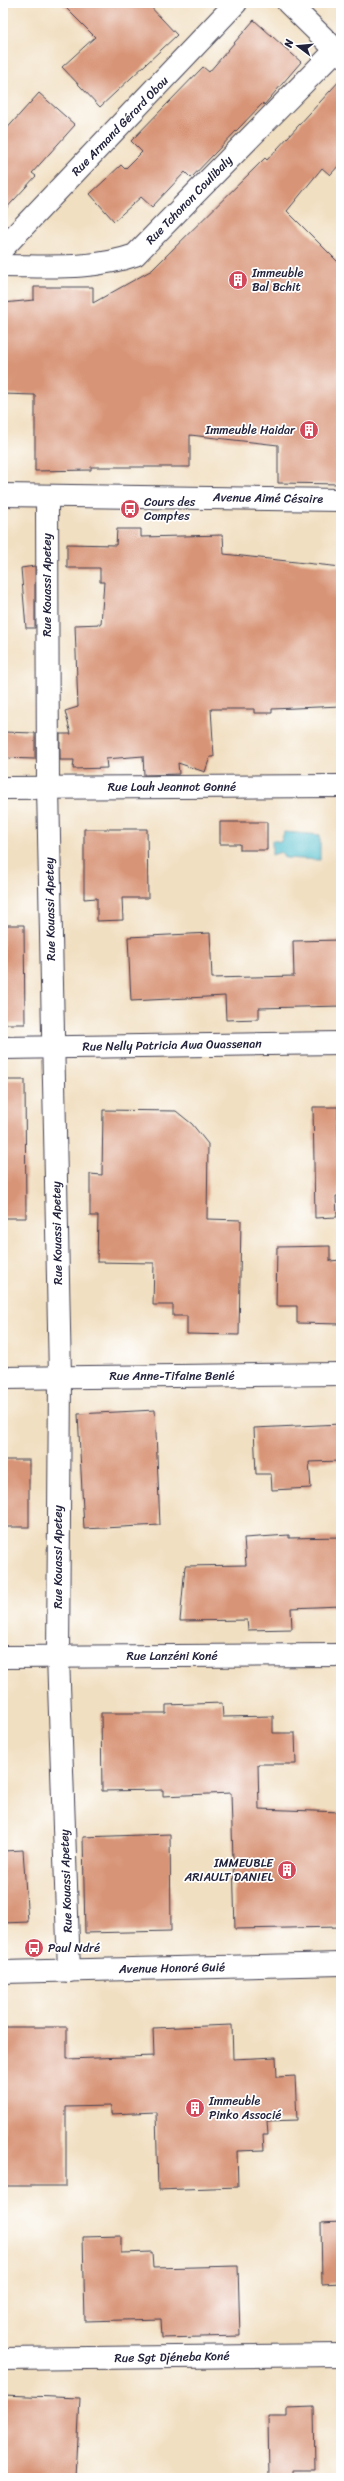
<svg xmlns="http://www.w3.org/2000/svg" width="344" height="2481" viewBox="0 0 344 2481" font-family="Sriracha,sans-serif">
<style>
.water{fill:#51becb;stroke:#3a7083}
.building{fill:#d89477}
.lines{fill:none;stroke-linecap:round;stroke-linejoin:round}
.minor-casing{stroke:#413e4f;stroke-width:24}
.minor{stroke:#fff;stroke-width:22}
.labels{text-anchor:middle;stroke-width:3.5;stroke-linejoin:round;paint-order:stroke}
.street-label{font-size:12px;fill:#22223b;stroke:#fff}
.poi-label{font-size:12px;fill:#22223b;stroke:#fff;text-anchor:start}
</style>
<rect width="100%" height="100%" fill="#fff"/>
<filter id="ink" filterUnits="userSpaceOnUse"><feTurbulence type="fractalNoise" baseFrequency=".025" numOctaves="2"/><feDisplacementMap in="SourceGraphic" scale="8" xChannelSelector="R" yChannelSelector="G"/><feConvolveMatrix kernelMatrix="1 2 1 2 8 2 1 2 1" color-interpolation-filters="sRGB"/></filter>
<filter id="wash" filterUnits="userSpaceOnUse"><feTurbulence type="fractalNoise" baseFrequency=".012" numOctaves="4" result="noise"/><feDisplacementMap in="SourceGraphic" scale="16" xChannelSelector="R" yChannelSelector="G"/><feGaussianBlur stdDeviation="0.9" result="paint"/><feColorMatrix in="noise" values="0 0 0 0 0 0 0 0 0 0 0 0 0 0 0 0 0 1.4 0 .05"/><feComposite in="paint" operator="in"/></filter>
<g filter="url(#wash)">
<rect width="100%" height="100%" fill="#f1dfc1"/>
<!-- water -->
<path class="water" d="M284 832 320 835V860L285 858 281 852 272 855V840L281 842Z"/>
<g id="blocks">
<!-- building -->
<g class="building">
<path d="M61 3H147L177 35 100 107 62 67 95 37Z"/>
<path d="M254 20 301 62 264 105 263 103 191 178 185 172 152 207 141 197 114 221 90 194 121 165 125 169 142 152 131 141 203 67 209 72Z"/>
<path d="M341 79V163L330 175 322 168 287 211 341 265V484L278 483V445L190 435V467H91V470L35 471V395L3 394V303L34 300V287H93V303L152 270 265 158 267 160Z"/>
<path d="M39 93 75 125 32 173 36 176 3 212V133Z"/>
<path d="M117 529H141V537L223 535 224 554 341 567V706L272 709V713H254V709H211L214 757H210L205 772 178 763 179 774 144 775 143 756 106 759 107 768 73 769 74 760H60V734H71L65 711 78 707 75 625 101 624 104 582H100V568H67V544L116 545Z"/>
<path d="M35 566V628H26L21 568Z"/>
<path d="M3 732 35 733V759L3 758Z"/>
<path d="M220 822H267V850H240V844H220Z"/>
<path d="M84 829H147L148 898H122L123 920 97 921V898L84 899Z"/>
<path d="M3 925H24L25 1024H3Z"/>
<path d="M210 933 212 978 294 976 293 941 341 940V1006L259 1008V1019L226 1020 225 996 131 1001 128 937Z"/>
<path d="M3 1080H25L26 1218H3Z"/>
<path d="M313 1107H338L339 1196H336L337 1217 315 1218Z"/>
<path d="M103 1110 176 1111 192 1124 208 1144 207 1219 241 1220 239 1335 187 1334V1316H173V1305H153L154 1263 97 1262 98 1216H90V1174L102 1175Z"/>
<path d="M330 1246V1261L341 1260V1324L297 1323V1306H276L277 1247Z"/>
<path d="M155 1410 160 1525 84 1529 78 1414Z"/>
<path d="M341 1424V1461L309 1462 311 1488 272 1490 271 1474H256L254 1428Z"/>
<rect x="3" y="1460" width="26" height="67"/>
<path d="M289 1535V1538L341 1537V1606L291 1608 292 1629 248 1630 247 1620 180 1621 185 1566 246 1565 244 1538Z"/>
<path d="M222 1703 223 1717 273 1716V1733H295L296 1764H258L259 1809 341 1812V1927L235 1929 231 1793 163 1796V1790L102 1791 101 1713H166V1705Z"/>
<path d="M170 1834 171 1931 85 1933 83 1837Z"/>
<path d="M23 1850 28 1922 3 1923V1851Z"/>
<path d="M232 2025 233 2059 276 2057 277 2077 295 2076 297 2120 267 2121 268 2135H263L264 2150 237 2151 238 2187 158 2190 156 2112 111 2114V2106L66 2107V2186H3V2027H67V2059L154 2056 153 2028Z"/>
<path d="M341 2222V2283L322 2284 321 2223Z"/>
<path d="M121 2236V2253L152 2252 153 2268 238 2266 240 2336 162 2338 161 2319 85 2321 83 2237Z"/>
<path d="M3 2395 80 2398 76 2478H3Z"/>
<path d="M314 2407 315 2470H293V2478H269L268 2417H287V2408Z"/>
</g>
</g>
</g>
<g filter="url(#ink)">
<use href="#blocks" fill-opacity="0" stroke="#413e4f" stroke-width="1"/>
<g class="lines">
<defs>
<g id="minor">
<path d="M288 3 341 55"/>
<path d="M3 248 236 3"/>
<path d="M3 266C48 266 93 270 135 255L336 50"/>
<path d="M3 495 341 500"/>
<path d="M47 496 48 787 60 1377 58 1656 69 1971"/>
<path d="M3 788 341 786"/>
<path d="M3 1048 341 1043"/>
<path d="M3 1378 341 1374"/>
<path d="M3 1657 341 1655"/>
<path d="M3 1972 341 1964"/>
<path d="M3 2359 341 2355"/>
</g>
</defs>
<!-- minor casing -->
<use href="#minor" class="minor-casing"/>
<!-- minor -->
<use href="#minor" class="minor"/>
</g>
</g>
<!-- icons -->
<defs>
<symbol id="building-disc" viewBox="-11 -11 22 22"><circle r="9.5" fill="#d1495b" stroke="#fff"/><path d="M-4-6H4V6H1V3H-1V6H-4ZM-2.5-4.3h1.7v1.8h-1.7ZM.8-4.3h1.7v1.8H.8ZM-2.5-1h1.7V.8h-1.7ZM.8-1h1.7V.8H.8Z" fill="#fff"/></symbol>
<symbol id="bus-disc" viewBox="-11 -11 22 22"><circle r="9.5" fill="#d1495b" stroke="#fff"/><path d="M-5-6H5V4H4V6H2V4H-2V6H-4V4H-5ZM-3.5-4V0h7V-4ZM-3.5 1.2v1.5H-2V1.2ZM2 1.2v1.5H3.5V1.2Z" fill="#fff"/></symbol>
</defs>
<g fill-rule="evenodd">
<use href="#building-disc" x="227" y="269" width="22" height="22"/>
<use href="#building-disc" x="298" y="419" width="22" height="22"/>
<use href="#bus-disc" x="119" y="498" width="22" height="22"/>
<use href="#building-disc" x="276" y="1859" width="22" height="22"/>
<use href="#bus-disc" x="23" y="1937" width="22" height="22"/>
<use href="#building-disc" x="184" y="2097" width="22" height="22"/>
</g>
<g class="labels">
<!-- street labels -->
<g class="street-label">
<text transform="translate(120 126) rotate(-46)" y="4">Rue Armand Gérard Obou</text>
<text transform="translate(189 200) rotate(-46)" y="4">Rue Tchonon Coulibaly</text>
<text transform="translate(268 498) rotate(1)" y="4">Avenue Aimé Césaire</text>
<text transform="translate(47 585) rotate(-90)" y="4">Rue Kouassi Apetey</text>
<text x="172" y="791">Rue Louh Jeannot Gonné</text>
<text transform="translate(50 909) rotate(-91)" y="4">Rue Kouassi Apetey</text>
<text transform="translate(172 1045) rotate(-1)" y="4">Rue Nelly Patricia Awa Ouassenan</text>
<text transform="translate(57 1233) rotate(-91)" y="4">Rue Kouassi Apetey</text>
<text x="172" y="1380">Rue Anne-Tifaine Benié</text>
<text transform="translate(58 1557) rotate(-90)" y="4">Rue Kouassi Apetey</text>
<text x="172" y="1660">Rue Lanzéni Koné</text>
<text transform="translate(66 1881) rotate(-92)" y="4">Rue Kouassi Apetey</text>
<text transform="translate(172 1968) rotate(-1)" y="4">Avenue Honoré Guié</text>
<text transform="translate(172 2357) rotate(-1)" y="4">Rue Sgt Djéneba Koné</text>
</g>
<!-- poi labels -->
<g class="poi-label">
<text x="252" y="277">Immeuble<tspan x="252" dy="14">Bal Bchit</tspan></text>
<text x="295" y="434" text-anchor="end">Immeuble Haidar</text>
<text x="144" y="506">Cours des<tspan x="144" dy="14">Comptes</tspan></text>
<text x="273" y="1867" text-anchor="end">IMMEUBLE<tspan x="273" dy="14">ARIAULT DANIEL</tspan></text>
<text x="48" y="1952">Paul Ndré</text>
<text x="209" y="2105">Immeuble<tspan x="209" dy="14">Pinko Associé</tspan></text>
</g>
</g>
<!-- margin -->
<rect width="344" height="2481" fill="none" stroke="#fff" stroke-width="16"/>
<!-- north arrow -->
<g transform="translate(298 46) rotate(286)" stroke="#ffffff" stroke-width="3" paint-order="stroke">
<path d="M0-3L7 15L0 10L-7 15Z" fill="#22223b"/>
<text y="-6" font-size="11" font-weight="bold" text-anchor="middle" fill="#22223b">N</text>
</g>
</svg>
